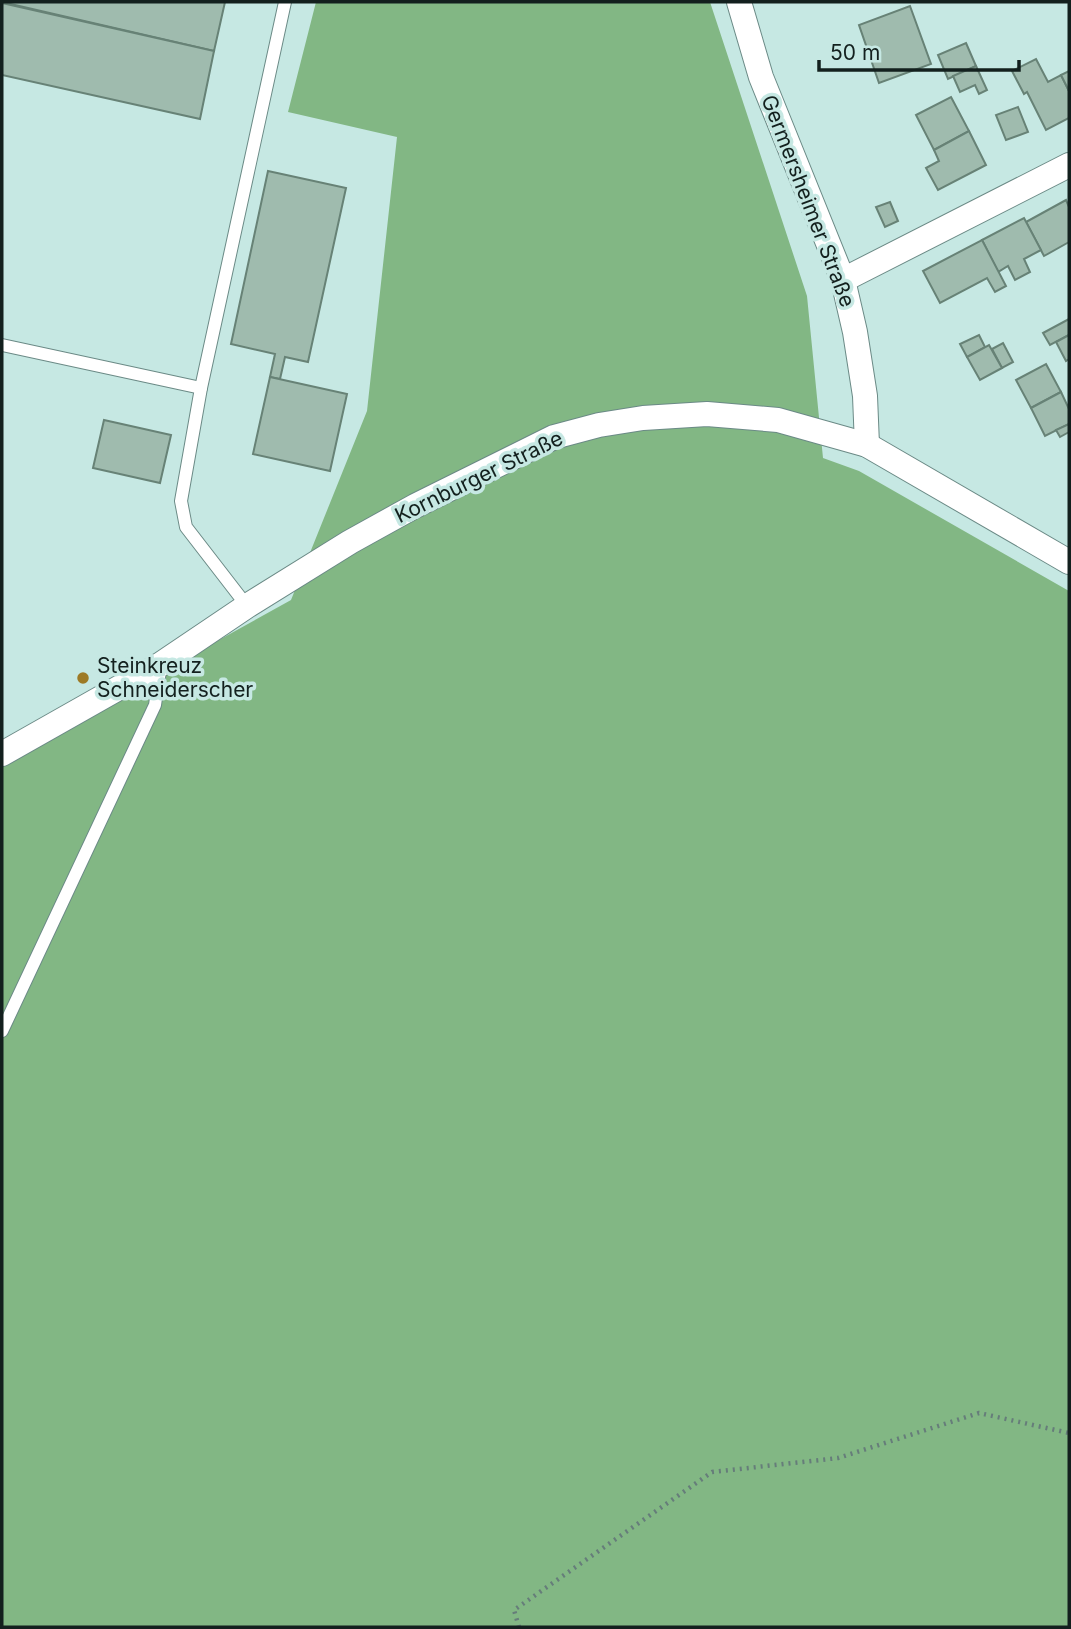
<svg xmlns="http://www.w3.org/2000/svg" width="1071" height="1629" viewBox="0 0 1071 1629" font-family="Inter,sans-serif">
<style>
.forest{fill:#82b784}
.building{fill:#9fbbae;stroke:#678276;stroke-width:2}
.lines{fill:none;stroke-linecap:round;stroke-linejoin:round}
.service-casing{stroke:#6b8a86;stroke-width:14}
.minor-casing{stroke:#6b8a86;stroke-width:26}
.path{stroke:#667d7a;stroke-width:4.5;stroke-dasharray:2 5;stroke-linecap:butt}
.service{stroke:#fff;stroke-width:12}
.minor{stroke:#fff;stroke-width:24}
.poi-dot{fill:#9d7a25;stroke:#c6e8e3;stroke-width:2.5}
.labels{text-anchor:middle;stroke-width:7;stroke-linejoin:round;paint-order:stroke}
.street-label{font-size:21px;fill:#13201e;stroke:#c6e8e3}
.poi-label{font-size:21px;fill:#13201e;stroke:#c6e8e3;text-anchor:start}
</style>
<rect width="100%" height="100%" fill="#c6e8e3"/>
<!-- forest -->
<path class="forest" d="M316 2H710L807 296 823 458 859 471 1069 591V1627H2V760L291 600 367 411 397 137 288 112Z"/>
<!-- building -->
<g class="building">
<path d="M2 2H225L214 51Z"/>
<path d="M2 3 214 51 200 119 2 75Z"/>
<path d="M910 6 931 64 879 83 859 25Z"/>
<path d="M966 43 976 66 948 79 938 55Z"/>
<path d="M1036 59 1048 82 1061 75 1069 91V118L1046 130 1027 92 1024 94 1012 71Z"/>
<path d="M976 66 987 90 979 94 975 85 960 92 953 76Z"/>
<path d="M1069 71V91L1061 75Z"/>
<path d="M951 97 969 131 934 150 916 115Z"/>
<path d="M1018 107 1028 132 1006 140 996 115Z"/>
<path d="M969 131 986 165 938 190 926 168 939 161 934 150Z"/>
<path d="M268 171 346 188 308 362 285 357 280 379 270 377 275 354 231 344Z"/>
<path d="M1066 200 1069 207V242L1044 256 1026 222Z"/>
<path d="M890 202 898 221 885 227 876 207Z"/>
<path d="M1024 218 1041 250 1024 259 1030 272 1015 280 1008 266 998 272 982 240Z"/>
<path d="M982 240 1006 286 995 292 987 278 940 303 923 271Z"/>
<path d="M1069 319V335L1050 345 1043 333Z"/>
<path d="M979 335 985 347 967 357 960 344Z"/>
<path d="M1069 335V359L1066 361 1056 342Z"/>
<path d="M1003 343 1013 362 1002 368 992 349Z"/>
<path d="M989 345 1002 368 980 380 967 357Z"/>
<path d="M1046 364 1061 392 1031 408 1016 380Z"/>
<path d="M270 377 347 394 330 471 253 454Z"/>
<path d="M1061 392 1069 409V424L1045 436 1031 408Z"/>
<path d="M104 420 171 435 160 483 93 468Z"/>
<path d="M1069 424V432L1060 437 1056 430Z"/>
</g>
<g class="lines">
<defs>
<g id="service">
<path d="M2 345 201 388"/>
<path d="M247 606 186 527 181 501 201 388 285 2"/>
<path d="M2 1031 155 705 161 664"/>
</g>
<g id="minor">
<path d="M739 2 761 77 843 280 855 332 865 396 867 445"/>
<path d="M843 280 1069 165"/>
<path d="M2 754 161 664 247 606 350 542 415 506 554 437 599 425 643 418 707 414 778 420 867 445 1069 562"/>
</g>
</defs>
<!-- service casing -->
<use href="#service" class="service-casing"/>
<!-- minor casing -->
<use href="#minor" class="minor-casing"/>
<!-- path -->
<path class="path" d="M519 1627 514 1610 712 1472 838 1458 979 1413 1069 1433"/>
<!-- service -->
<use href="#service" class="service"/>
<!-- minor -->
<use href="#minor" class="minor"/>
</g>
<!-- markers -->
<circle class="poi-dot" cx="83" cy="678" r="7"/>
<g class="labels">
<!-- street labels -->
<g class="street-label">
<text transform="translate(808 201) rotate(69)" y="7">Germersheimer Straße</text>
<text transform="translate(479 477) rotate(-26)" y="7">Kornburger Straße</text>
</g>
<!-- poi labels -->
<g class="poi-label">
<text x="97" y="673">Steinkreuz<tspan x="97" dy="24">Schneiderscher</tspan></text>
</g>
</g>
<!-- border -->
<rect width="1071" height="1629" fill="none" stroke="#13201e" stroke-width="7"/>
<!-- scale -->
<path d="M819 60v10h200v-10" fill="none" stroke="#13201e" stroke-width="3.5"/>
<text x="830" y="60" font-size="21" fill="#13201e" stroke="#c6e8e3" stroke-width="5" paint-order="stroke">50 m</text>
</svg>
